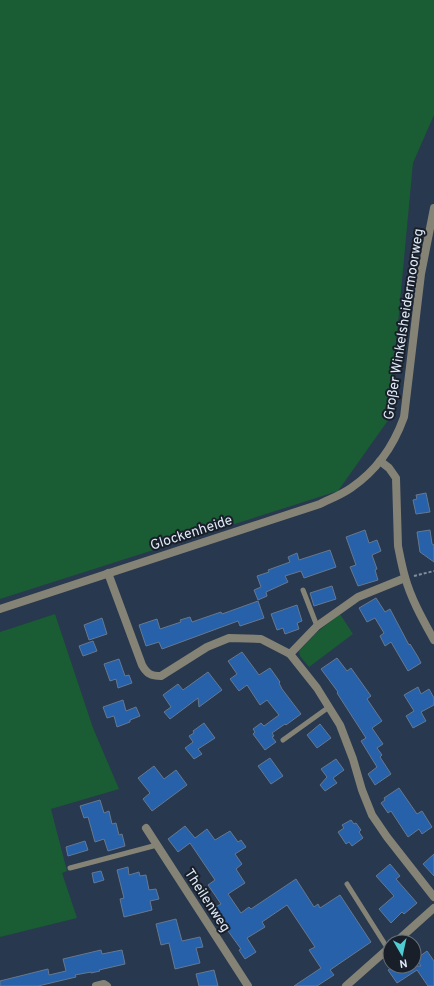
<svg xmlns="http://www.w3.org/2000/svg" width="434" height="986" viewBox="0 0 434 986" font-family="Overpass,sans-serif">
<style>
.green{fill:#1a5c33}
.building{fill:#2761a9;stroke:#657890}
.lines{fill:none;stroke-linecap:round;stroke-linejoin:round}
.path{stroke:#828fa1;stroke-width:2;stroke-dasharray:3 2;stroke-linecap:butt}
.lane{stroke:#858376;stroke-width:5}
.street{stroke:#858376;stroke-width:8}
.labels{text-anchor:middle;stroke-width:4;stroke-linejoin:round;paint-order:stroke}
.street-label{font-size:14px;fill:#dee8f6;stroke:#181f29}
</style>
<rect width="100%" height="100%" fill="#28384e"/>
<!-- green -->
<g class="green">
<path d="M0 0H434V115L413 163 389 419 338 491 0 599Z"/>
<path d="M55 614 93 728 119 789 51 809 67 871 62 873 77 918 0 937V632Z"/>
<path d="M340 614 353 634 309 667 300 656 299 651 316 633Z"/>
</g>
<!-- building -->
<g class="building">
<path d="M426 493 430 512 416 514 413 500 417 499 416 495Z"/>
<path d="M365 530 369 543 377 540 381 551 372 555 377 569 375 570 378 580 358 586 350 567 356 565 346 537Z"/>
<path d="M430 530 432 544 434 545V562L420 552 417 532Z"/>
<path d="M330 550 336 567 304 578 301 571 285 576 288 582 266 592 267 596 258 600 254 590 261 587 257 576 269 572 268 570 290 562 288 557 297 553 299 560Z"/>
<path d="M332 586 336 599 314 606 310 593Z"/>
<path d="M376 598 385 612 390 609 409 645 410 644 418 657 421 663 408 671 391 642 385 646 380 636 384 633 375 618 367 622 359 608Z"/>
<path d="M258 601 264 618 240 626 238 621 162 649 159 642 146 646 139 625 157 619 160 629 181 622 180 620 190 617 192 622 221 612 222 614Z"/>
<path d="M297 605 302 621 297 623 299 629 285 634 283 628 277 630 271 614Z"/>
<path d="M102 618 107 634 89 640 84 625Z"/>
<path d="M93 641 97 651 83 656 79 646Z"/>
<path d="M242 652 259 675 270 668 280 682 279 683 282 689 301 714 286 725 285 724 272 733 274 736 272 737 276 742 265 750 253 734 255 732 253 729 261 723 264 726 279 715 267 700 260 705 247 685 239 691 230 679 237 674 228 661Z"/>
<path d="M337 658 347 671 351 668 371 696 367 699 382 721 372 728 383 744 377 748 382 755 380 757 391 774 375 785 368 774 377 767 361 741 366 738 337 693 338 692 321 669Z"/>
<path d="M119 659 125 676 129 675 132 683 118 688 116 679 110 681 104 664Z"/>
<path d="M208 672 222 690 199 707 198 698 170 719 164 712 171 707 163 695 178 684 183 690Z"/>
<path d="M418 687 421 694 429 689 434 698V705L421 712 426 721 413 728 406 716 414 711 404 695Z"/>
<path d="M123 700 126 711 136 707 140 716 130 720V722L117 727 114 716 107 718 103 707Z"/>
<path d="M204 723 215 738 198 749 202 754 194 759 185 748 193 742 189 736 194 733 193 731Z"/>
<path d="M320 724 331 738 317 748 307 735Z"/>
<path d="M270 758 283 776 271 784 258 766Z"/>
<path d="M336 759 344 770 333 778 337 783 325 791 320 785 327 777 321 769Z"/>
<path d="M154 766 164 779 176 770 187 785 152 811 143 799 150 793 138 778Z"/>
<path d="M399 788 417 814 422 811 432 827 422 834 419 829 408 837 391 811 388 813 381 803 385 800 384 798Z"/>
<path d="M100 800 104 813 109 811 112 824 116 823 119 835 122 834 125 846 108 851 104 839 95 842 88 817 84 818 80 806Z"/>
<path d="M351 820 354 824 356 823 361 830 359 832 363 838 352 846 349 842 346 844 338 832 344 828 342 825Z"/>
<path d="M185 826 195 838 207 829 215 840 230 831 238 842 241 840 246 847 235 854 242 864 236 869 245 883 228 894 241 913 249 907 251 909 296 879 314 907 318 904 320 908 340 895 371 942 330 970 334 975 317 986H294L321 968 309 950 315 947 287 905 262 922 265 927 247 938 256 952 245 959 239 950 241 949 212 909 221 904 208 885 215 880 190 843 178 852 168 839Z"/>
<path d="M85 841 88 850 68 856 66 847Z"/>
<path d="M434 854V876L423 864Z"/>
<path d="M390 864 400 876 396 879 417 903 404 914 402 912 391 923 379 909 394 896 376 876Z"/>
<path d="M128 867 129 875 139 872 140 876 146 875 149 890 156 889 159 899 150 901 152 910 124 917 120 899 124 898 117 870Z"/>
<path d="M101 871 104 880 94 883 92 873Z"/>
<path d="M176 919 182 941 200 937 203 947 196 948 200 963 175 969 169 943 161 945 156 924Z"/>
<path d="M101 950 102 954 122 950 125 964 99 970 100 971 91 973V972L75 975 76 977 38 986H0V981L48 969 49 975 66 971 63 959Z"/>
<path d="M427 951 434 961V986H428L417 970 397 983 388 970 395 966H421L416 959Z"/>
<path d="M214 970 218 986H199L196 974Z"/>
</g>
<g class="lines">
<!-- path -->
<path class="path" d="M414 576 434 571"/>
<!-- lane -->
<g class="lane">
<path d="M303 590 317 626"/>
<path d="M283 740 329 707"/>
<path d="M70 868 157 845"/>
<path d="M347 884 388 949"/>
</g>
<!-- street -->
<g class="street">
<path d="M380 461 389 468 396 478 398 546C400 556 402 567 405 577 411 599 423 620 434 640"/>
<path d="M108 573 142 665C147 674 151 676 161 676L207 647 229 638 261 639 290 654 317 688 340 725 353 759 362 790 372 815 387 837 434 897"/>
<path d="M0 609 320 504C330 499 341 495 351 488 376 471 394 445 404 417L421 274 434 208"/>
<path d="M290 654 317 626 358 597 405 578"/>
<path d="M146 828 248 986"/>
<path d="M396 942 434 908"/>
<path d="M96 986 104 984 107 986"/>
<path d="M346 986 390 947"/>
</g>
</g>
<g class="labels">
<!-- street labels -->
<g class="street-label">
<text transform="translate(403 324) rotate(-81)" y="5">Großer Winkelsheidermoorweg</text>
<text transform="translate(191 532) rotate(-18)" y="5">Glockenheide</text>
<text transform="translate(208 900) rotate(57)" y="5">Theilenweg</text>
</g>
</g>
<!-- north arrow -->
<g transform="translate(402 954) rotate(171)"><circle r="19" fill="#181f29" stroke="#676f7b"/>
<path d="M0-3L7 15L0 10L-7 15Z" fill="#51ccd2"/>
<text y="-6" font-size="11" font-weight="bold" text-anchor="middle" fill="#dee8f6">N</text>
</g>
</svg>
